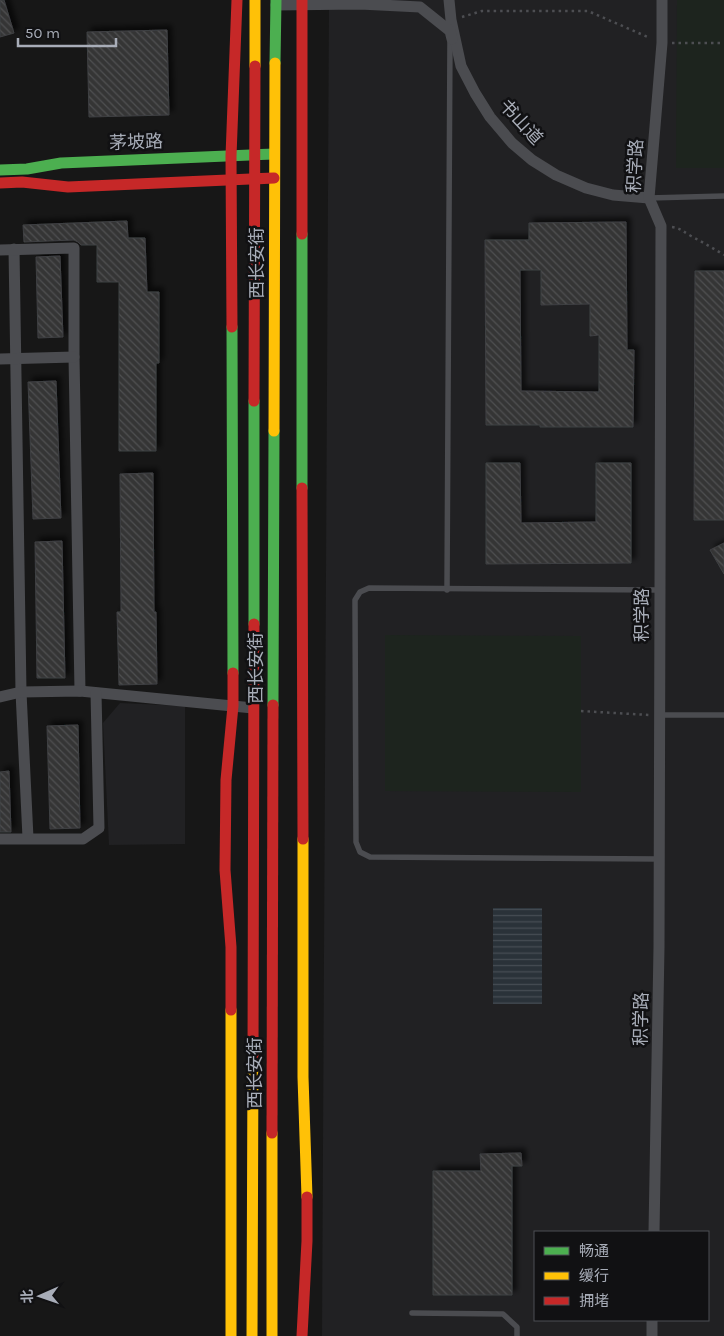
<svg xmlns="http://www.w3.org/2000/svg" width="724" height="1336" viewBox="0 0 724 1336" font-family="Karla,'Noto Sans SC',sans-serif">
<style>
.built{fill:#212123;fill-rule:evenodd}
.grass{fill:#1d241e}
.water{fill:url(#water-rules)}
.building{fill:url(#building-back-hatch);stroke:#3f4043;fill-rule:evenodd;filter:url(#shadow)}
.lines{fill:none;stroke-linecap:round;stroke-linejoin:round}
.path{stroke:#4d4e52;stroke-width:2.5;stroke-dasharray:2.5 4;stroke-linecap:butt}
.lane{stroke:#4b4c50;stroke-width:5.5}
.street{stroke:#4b4c50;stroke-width:11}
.fast{stroke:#4caf50;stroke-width:11}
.slow{stroke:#ffc107;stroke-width:11}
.jam{stroke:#c62828;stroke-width:11}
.labels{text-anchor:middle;stroke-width:5;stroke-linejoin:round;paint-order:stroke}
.street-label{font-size:18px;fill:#a8adb8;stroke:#111113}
</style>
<defs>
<pattern id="water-rules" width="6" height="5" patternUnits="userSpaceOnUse" patternTransform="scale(1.25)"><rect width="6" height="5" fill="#2a3239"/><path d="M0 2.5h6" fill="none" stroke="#464d54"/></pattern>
<pattern id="building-back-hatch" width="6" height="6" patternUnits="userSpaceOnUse" patternTransform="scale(1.25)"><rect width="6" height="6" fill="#353536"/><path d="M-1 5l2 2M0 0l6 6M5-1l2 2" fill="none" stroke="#4f5051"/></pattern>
<filter id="shadow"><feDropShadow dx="4.5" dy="-4.5" stdDeviation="2.5" flood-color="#0009"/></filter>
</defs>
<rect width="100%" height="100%" fill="#171717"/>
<!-- built -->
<g class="built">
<path d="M329 0H724V1336H322ZM535 1232H708V1320H535Z"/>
<path d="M120 703 185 706V844L109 845 103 723Z"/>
</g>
<!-- grass -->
<g class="grass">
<path d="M677 0H724V168H676Z"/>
<path d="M385 635 581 636V792L385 791Z"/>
</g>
<!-- water -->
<rect class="water" x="493" y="908" width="49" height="96"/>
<!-- building -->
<g class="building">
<path d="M0 0H4L14 33 0 37Z"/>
<path d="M167 30 169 115 89 117 87 32Z"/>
<path d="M127 221 128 238H145L147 292H159V363H156V451H119V282H97V245H81L78 242 74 240 24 242 23 225Z"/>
<path d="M626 222 627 350H634L633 427H540V425H486L485 240H529V223ZM520 270H541V305L590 304V336L599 335V392L521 391Z"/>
<path d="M60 256 63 337 38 338 36 257Z"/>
<path d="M695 271H724V520H694Z"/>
<path d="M56 381 61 518 33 519 28 382Z"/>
<path d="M486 463H520L521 523 596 522V463H631V563L486 564Z"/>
<path d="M153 473 154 612H156L157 684 119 685 117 612H121L120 474Z"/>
<path d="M62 541 65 678H37L35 542Z"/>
<path d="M724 543V574L710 550Z"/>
<path d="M78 725 80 828 50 829 47 726Z"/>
<path d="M9 771 11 832H0V772Z"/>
<path d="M521 1153 522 1166H512V1295H433V1171H481L480 1154Z"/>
</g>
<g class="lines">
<!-- path -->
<g class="path">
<path d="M462 17 482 11H588L650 38"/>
<path d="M672 43H724"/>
<path d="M672 227C680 228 684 232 691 236 702 242 713 248 724 255"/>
<path d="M581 711 650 715"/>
</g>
<!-- lane -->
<g class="lane">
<path d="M649 198 724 196"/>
<path d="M447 590 450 37"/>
<path d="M659 590 369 588 360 592 355 600 356 842 360 852 370 857 659 859"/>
<path d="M659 715H724"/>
<path d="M412 1313 503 1314 517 1327V1336"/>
</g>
<!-- street -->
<g class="street">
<path d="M449 0 451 20 461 66 475 93 490 117 512 143 532 160 556 175 586 188 613 195 649 198"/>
<path d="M276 5 360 4 420 7 450 31 452 39"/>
<path d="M14 249 21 692 28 838"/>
<path d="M0 250 74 248V357L80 691"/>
<path d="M0 359 74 357"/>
<path d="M0 697 21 692 80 691 253 708"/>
<path d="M0 839H83L99 828 96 693"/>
<path d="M654 1232 659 947 661 226 649 198 662 43V0"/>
<path d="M652 1336V1320"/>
</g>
<!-- fast -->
<g class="fast">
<path d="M275 63 276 0"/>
<path d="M0 170 27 169 61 163 274 154"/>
<path d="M302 234V488"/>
<path d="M232 327 233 673"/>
<path d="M254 624V401"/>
<path d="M273 705 274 431"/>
</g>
<!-- slow -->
<g class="slow">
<path d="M255 66V0"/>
<path d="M274 431 275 63"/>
<path d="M303 839V1077L307 1197"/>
<path d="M231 1010V1336"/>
<path d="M252 1336 253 1058"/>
<path d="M272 1336V1133"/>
</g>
<!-- jam -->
<g class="jam">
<path d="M302 0V234"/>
<path d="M0 183 22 182 68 187 274 178"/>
<path d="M232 327 231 156 237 0"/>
<path d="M254 401 255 66"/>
<path d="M302 488 303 839"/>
<path d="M231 1010V947L225 870 226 780 233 706V673"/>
<path d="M253 1058 254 624"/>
<path d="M272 1133 273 705"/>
<path d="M302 1336 307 1241V1197"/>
</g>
</g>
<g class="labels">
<!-- street labels -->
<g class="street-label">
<text transform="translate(521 122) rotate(47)" y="6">书山道</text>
<text transform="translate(136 142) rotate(-2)" y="6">茅坡路</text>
<text transform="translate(635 166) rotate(-87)" y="6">积学路</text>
<text transform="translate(257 263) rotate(-90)" y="6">西长安街</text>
<text transform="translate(642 615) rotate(-90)" y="6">积学路</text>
<text transform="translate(256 668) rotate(-90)" y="6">西长安街</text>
<text transform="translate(641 1019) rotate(-89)" y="6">积学路</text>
<text transform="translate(255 1073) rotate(-90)" y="6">西长安街</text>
</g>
</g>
<!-- legend -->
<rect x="534" y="1231" width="175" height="90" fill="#111113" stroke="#4d4f55"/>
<rect x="544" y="1247" width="25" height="8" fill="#4caf50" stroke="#4d4f55"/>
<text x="579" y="1256" font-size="15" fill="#a8adb8">畅通</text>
<rect x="544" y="1272" width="25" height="8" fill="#ffc107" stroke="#4d4f55"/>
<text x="579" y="1281" font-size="15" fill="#a8adb8">缓行</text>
<rect x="544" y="1297" width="25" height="8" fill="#c62828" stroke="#4d4f55"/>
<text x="579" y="1306" font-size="15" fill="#a8adb8">拥堵</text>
<!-- north arrow -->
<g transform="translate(40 1296) rotate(268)" stroke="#111113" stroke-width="4" paint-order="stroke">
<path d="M0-4L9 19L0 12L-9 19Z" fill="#a8adb8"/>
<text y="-8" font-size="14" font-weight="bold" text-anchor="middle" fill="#a8adb8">北</text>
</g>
<!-- scale -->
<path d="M18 38v8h98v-8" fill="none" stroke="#a8adb8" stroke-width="2.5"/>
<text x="25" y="38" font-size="15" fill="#a8adb8" stroke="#111113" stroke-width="4" paint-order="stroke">50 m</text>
</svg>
